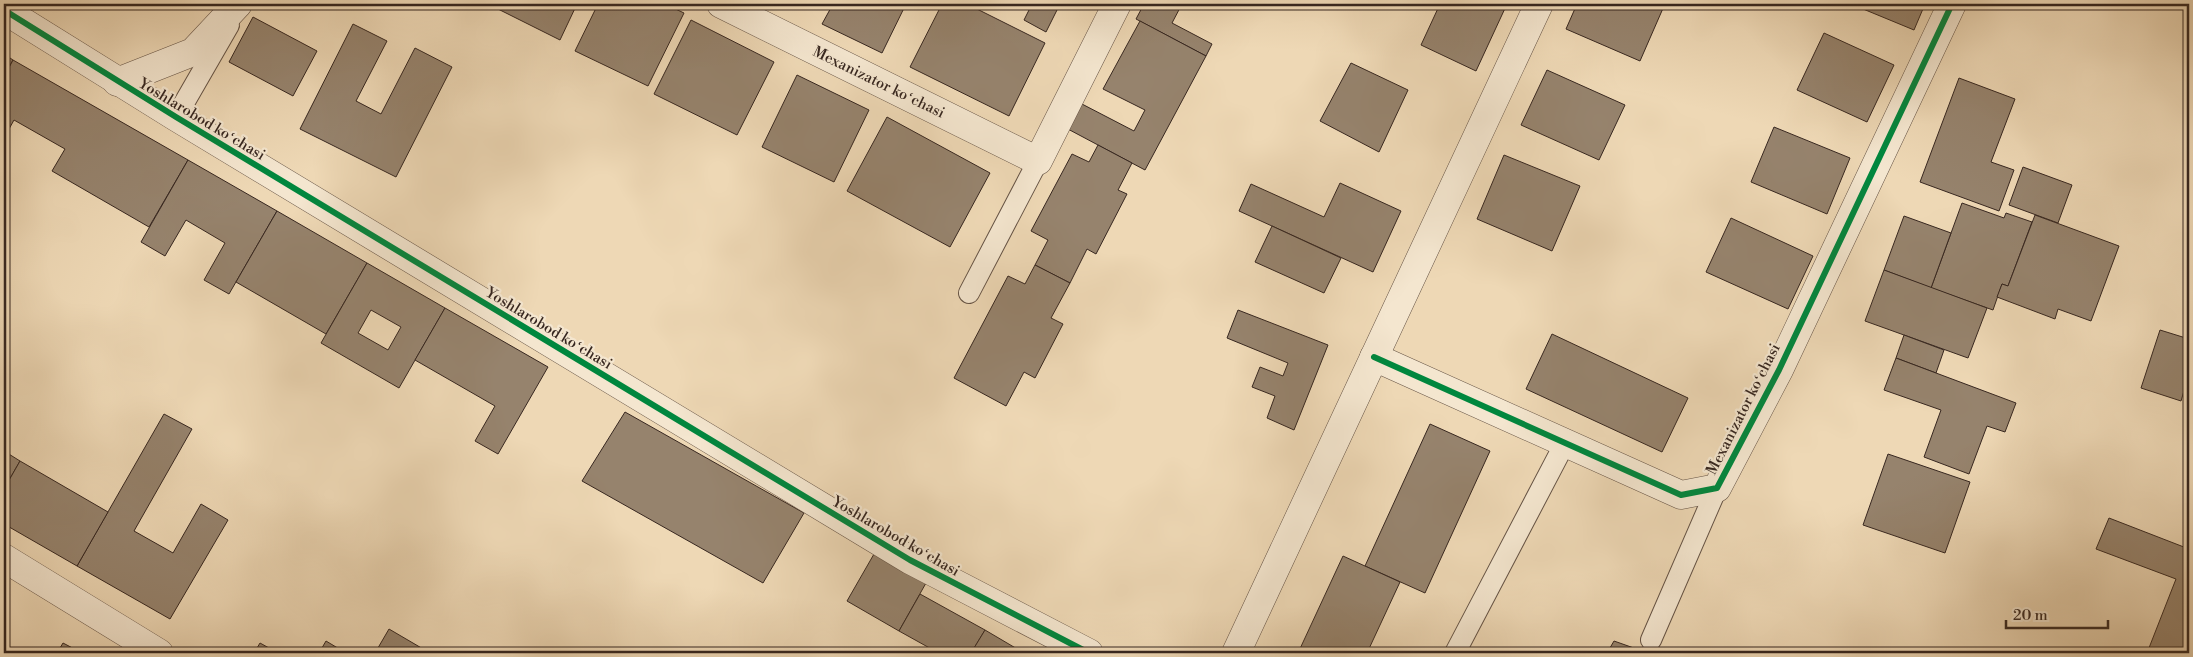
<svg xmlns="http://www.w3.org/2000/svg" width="2193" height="657" viewBox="0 0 2193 657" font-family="'Libre Bodoni',serif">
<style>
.building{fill:#96836d;stroke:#372720;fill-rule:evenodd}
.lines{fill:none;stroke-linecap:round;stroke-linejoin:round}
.service-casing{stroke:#655345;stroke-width:22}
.minor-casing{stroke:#655345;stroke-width:29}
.service{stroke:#f4e6cf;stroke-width:20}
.minor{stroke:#f4e6cf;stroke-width:28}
.cycleway-casing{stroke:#f4e6cf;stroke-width:9}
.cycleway{stroke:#00873e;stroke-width:6}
.labels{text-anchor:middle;stroke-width:4.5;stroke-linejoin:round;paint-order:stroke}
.street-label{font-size:15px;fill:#372720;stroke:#f4e6cf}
</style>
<rect width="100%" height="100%" fill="#eed8b5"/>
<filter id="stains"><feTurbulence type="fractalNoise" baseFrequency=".004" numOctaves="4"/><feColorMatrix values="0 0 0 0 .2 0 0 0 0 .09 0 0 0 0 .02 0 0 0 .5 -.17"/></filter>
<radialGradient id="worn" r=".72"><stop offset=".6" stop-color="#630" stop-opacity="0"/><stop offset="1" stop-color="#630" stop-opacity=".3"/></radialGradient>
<!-- building -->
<g class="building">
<path d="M488 4H577L560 40Z"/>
<path d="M598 4H665L684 13 648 86 575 51Z"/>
<path d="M833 4H906L882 53 822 24Z"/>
<path d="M942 4H967L1045 43 1009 116 910 67Z"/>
<path d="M1032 4H1060L1046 32 1024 20Z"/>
<path d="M1144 4H1182L1172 23 1212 44 1206 56 1136 19Z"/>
<path d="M1440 4H1507L1476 71 1421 45Z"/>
<path d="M1577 4H1658L1664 6 1640 61 1566 29Z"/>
<path d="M1851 4H1925L1914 30Z"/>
<path d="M253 17 317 51 293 96 229 62Z"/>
<path d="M691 20 774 62 737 135 654 94Z"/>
<path d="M1140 21 1206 56 1145 170 1066 128 1080 103 1134 131 1145 110 1103 89Z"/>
<path d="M353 24 387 41 356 101 381 114 415 48 452 67 396 177 300 129Z"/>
<path d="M1824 33 1894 65 1867 122 1797 90Z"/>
<path d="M4 54 13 60 4 77Z"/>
<path d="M13 60 188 160 149 227 52 171 65 149 14 120 4 138V77Z"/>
<path d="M1351 63 1408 90 1379 152 1320 121Z"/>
<path d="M1547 70 1625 105 1599 160 1521 125Z"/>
<path d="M797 75 869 110 834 182 762 147Z"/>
<path d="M1959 78 2015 99 1991 162 2014 170 1999 211 1920 182Z"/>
<path d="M887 117 990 173 950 247 847 191Z"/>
<path d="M1774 127 1850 158 1827 214 1751 182Z"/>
<path d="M1098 145 1132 163 1118 190 1127 194 1096 254 1087 249 1070 283 1035 265 1048 240 1031 231 1072 154 1089 162Z"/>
<path d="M1504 155 1580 186 1552 251 1477 219Z"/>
<path d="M188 160 277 211 229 294 204 280 225 243 186 220 165 256 141 242Z"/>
<path d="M2023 167 2072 185 2058 223 2009 205Z"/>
<path d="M1340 183 1401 211 1373 272 1239 211 1251 184 1324 217Z"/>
<path d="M1962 203 2004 218 2006 213 2032 222 2008 286 2002 284 1993 310 1931 288Z"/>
<path d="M277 211 367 263 326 334 236 282Z"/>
<path d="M2035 215 2119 246 2091 321 2058 309 2055 319 1997 297 2002 284 2008 286Z"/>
<path d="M1904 216 1951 233 1931 288 1884 270Z"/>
<path d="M1731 218 1813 256 1788 309 1706 272Z"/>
<path d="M1272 226 1341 258 1324 293 1255 262Z"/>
<path d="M367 263 445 308 399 388 321 343ZM371 310 401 327 388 350 358 333Z"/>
<path d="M1035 265 1070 283 1051 318 1063 324 1035 378 1024 372 1006 406 954 378 1008 276 1025 284Z"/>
<path d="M1884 270 1987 308 1968 358 1865 321Z"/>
<path d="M445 308 548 367 498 454 475 441 495 406 415 360Z"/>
<path d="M1238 310 1328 345 1294 430 1267 418 1275 396 1252 387 1260 367 1283 376 1288 363 1227 338Z"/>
<path d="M2160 330 2189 339V374L2181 401 2141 388Z"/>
<path d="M1552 334 1688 398 1662 452 1526 389Z"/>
<path d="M1904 335 1944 350 1936 373 1896 358Z"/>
<path d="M1896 358 2016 403 2005 432 1987 426 1969 474 1924 457 1941 410 1884 390Z"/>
<path d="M625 412 804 513 763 583 582 481Z"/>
<path d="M164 414 192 429 134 531 173 553 201 504 228 520 170 619 77 566Z"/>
<path d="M1430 424 1490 451 1425 593 1365 566Z"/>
<path d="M4 451 20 461 4 489Z"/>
<path d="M1888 454 1970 482 1945 553 1863 525Z"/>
<path d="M20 461 108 512 77 566 4 524V489Z"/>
<path d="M2109 518 2189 549V653H2147L2176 579 2096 549Z"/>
<path d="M874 554 926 583 899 631 847 601Z"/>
<path d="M1343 556 1400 582 1367 653H1298Z"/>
<path d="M920 594 985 630 971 653H933L935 651 899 631Z"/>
<path d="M389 629 430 653H375Z"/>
<path d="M985 630 1024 653H971Z"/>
<path d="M326 641 346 653H319Z"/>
<path d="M1614 641 1648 653H1607Z"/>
<path d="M63 643 82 653H57Z"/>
<path d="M260 643 278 653H254Z"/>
</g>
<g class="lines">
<defs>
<g id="service">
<path d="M176 117 229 25"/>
<path d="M969 293 1038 161"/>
<path d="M1651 640 1717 488"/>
<path d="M1455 653 1565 443"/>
</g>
<g id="minor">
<path d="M721 4 1038 161 1117 4"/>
<path d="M4 10 176 117 910 560 1089 653"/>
<path d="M117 82 193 52 238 4"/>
<path d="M1374 357 1681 495 1717 488 1779 370 1952 4"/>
<path d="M4 558 159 653"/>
<path d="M1236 653 1539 4"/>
</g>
</defs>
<!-- service casing -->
<use href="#service" class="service-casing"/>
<!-- minor casing -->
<use href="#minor" class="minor-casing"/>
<!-- service -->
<use href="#service" class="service"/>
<!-- minor -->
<use href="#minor" class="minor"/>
<defs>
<g id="cycleway">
<path d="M4 10 176 117 910 560 1089 653"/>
<path d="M1374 357 1681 495 1717 488 1779 370 1952 4"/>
</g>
</defs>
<!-- cycleway casing -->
<use href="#cycleway" class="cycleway-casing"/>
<!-- cycleway -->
<use href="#cycleway" class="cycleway"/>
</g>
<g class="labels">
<!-- street labels -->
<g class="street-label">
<text transform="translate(879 82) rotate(26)" y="5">Mexanizator koʻchasi</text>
<text transform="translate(202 119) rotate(31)" y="5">Yoshlarobod koʻchasi</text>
<text transform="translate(549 328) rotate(31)" y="5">Yoshlarobod koʻchasi</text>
<text transform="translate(1743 409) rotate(-63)" y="5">Mexanizator koʻchasi</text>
<text transform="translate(896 536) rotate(30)" y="5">Yoshlarobod koʻchasi</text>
</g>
</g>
<!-- margin -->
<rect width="2193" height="657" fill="none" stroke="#eed8b5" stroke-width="20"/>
<rect x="5" y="5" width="2183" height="647" fill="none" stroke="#372720" stroke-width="2.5"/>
<rect x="10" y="10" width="2173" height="637" fill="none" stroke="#372720"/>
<!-- scale -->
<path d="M2006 620v8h102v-8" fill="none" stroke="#372720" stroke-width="2.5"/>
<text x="2013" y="620" font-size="15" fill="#372720" stroke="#f4e6cf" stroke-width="4" paint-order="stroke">20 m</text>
<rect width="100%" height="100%" filter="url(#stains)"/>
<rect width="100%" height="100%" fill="url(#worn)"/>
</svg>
